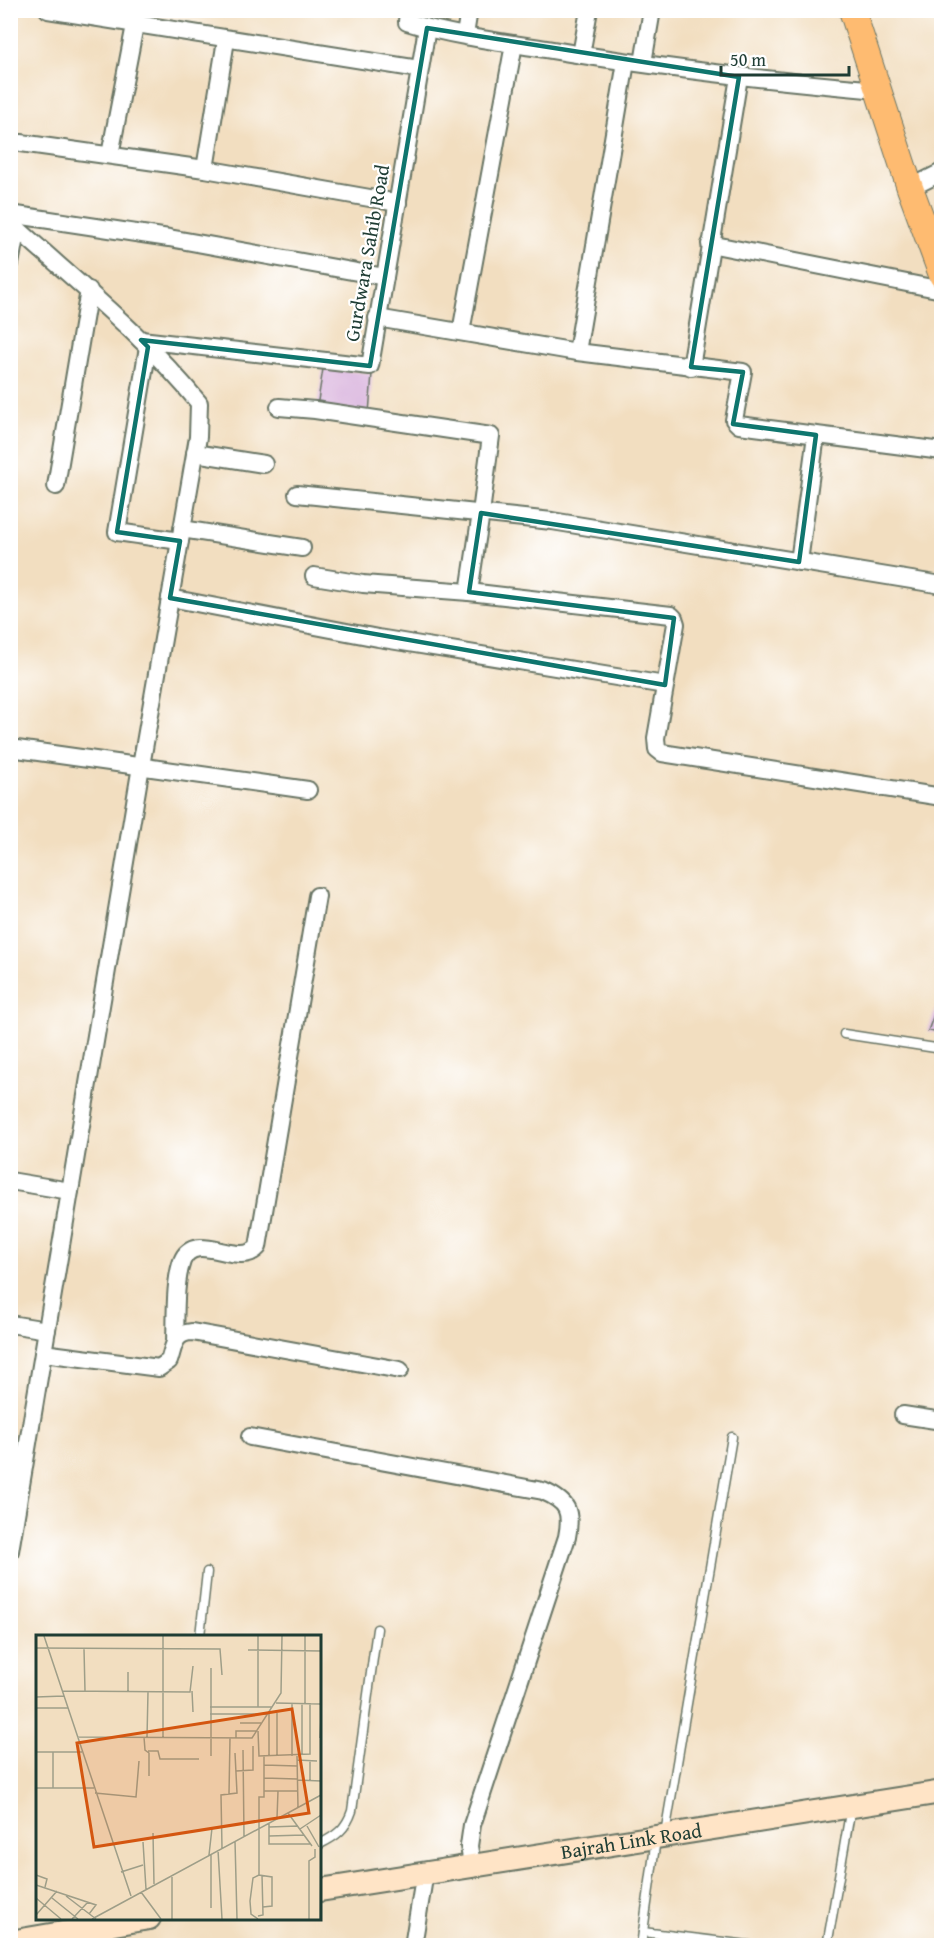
<svg xmlns="http://www.w3.org/2000/svg" width="952" height="1956" viewBox="0 0 952 1956" font-family="'Gentium Book Plus',serif">
<style>
.building{fill:#d9b3dd}
.lines{fill:none;stroke-linecap:round;stroke-linejoin:round}
.lane-casing{stroke:#697565;stroke-width:11}
.street-casing{stroke:#697565;stroke-width:20}
.secondary-casing{stroke:#697565;stroke-width:26}
.primary-casing{stroke:#697565;stroke-width:28}
.lane{stroke:#fff;stroke-width:8}
.street{stroke:#fff;stroke-width:16}
.secondary{stroke:#ffe4c6;stroke-width:22}
.primary{stroke:#febb71;stroke-width:26}
.marked{fill:none;stroke:#0f766e;stroke-width:4.5;stroke-linejoin:round}
.labels{text-anchor:middle;stroke-width:4.5;stroke-linejoin:round;paint-order:stroke}
.street-label{font-size:20px;fill:#1f3d34;stroke:#fff}
.inset-road{fill:none;stroke:#9e9e88;stroke-width:1.5}
.view{fill:#d45610;fill-opacity:0.15;stroke:#d45610;stroke-width:3}
.inset-edge{fill:none;stroke:#1f3d34;stroke-width:3}
</style>
<rect width="100%" height="100%" fill="#fff"/>
<filter id="ink" filterUnits="userSpaceOnUse"><feTurbulence type="fractalNoise" baseFrequency=".0167" numOctaves="2"/><feDisplacementMap in="SourceGraphic" scale="12" xChannelSelector="R" yChannelSelector="G"/><feConvolveMatrix kernelMatrix="1 2 1 2 8 2 1 2 1" color-interpolation-filters="sRGB"/></filter>
<filter id="wash" filterUnits="userSpaceOnUse"><feTurbulence type="fractalNoise" baseFrequency=".008" numOctaves="4" result="noise"/><feDisplacementMap in="SourceGraphic" scale="24" xChannelSelector="R" yChannelSelector="G"/><feGaussianBlur stdDeviation="1.35" result="paint"/><feColorMatrix in="noise" values="0 0 0 0 0 0 0 0 0 0 0 0 0 0 0 0 0 1.4 0 .05"/><feComposite in="paint" operator="in"/></filter>
<g filter="url(#wash)">
<rect width="100%" height="100%" fill="#f2dec0"/>
<g id="blocks">
<!-- building -->
<g class="building">
<path d="M323 369 372 373 369 414 317 407Z"/>
<path d="M941 995 942 1033 928 1031Z"/>
</g>
</g>
</g>
<g filter="url(#ink)">
<use href="#blocks" fill-opacity="0" stroke="#697565" stroke-width="1.5"/>
<g class="lines">
<defs>
<g id="lane">
<path d="M844 1034 942 1049"/>
<path d="M200 1636 207 1572"/>
<path d="M665 1834 732 1437"/>
<path d="M320 1844C336 1836 346 1829 352 1811L377 1629"/>
<path d="M643 1932 756 1946"/>
<path d="M641 1946 656 1839"/>
<path d="M827 1946 851 1807"/>
</g>
<g id="street">
<path d="M48 10 419 69"/>
<path d="M408 10 407 22C452 36 500 42 546 49 657 68 767 80 878 90"/>
<path d="M465 35 469 10"/>
<path d="M581 55 589 10"/>
<path d="M643 63 652 10"/>
<path d="M21 143 205 169 398 203"/>
<path d="M110 155 135 25"/>
<path d="M205 169 226 40"/>
<path d="M910 188 942 172"/>
<path d="M10 214 169 238 385 277"/>
<path d="M10 222C75 281 144 335 199 403L198 437 141 766 10 1551"/>
<path d="M710 244 942 290"/>
<path d="M10 264 17 227"/>
<path d="M377 318 577 352 743 372 734 420 739 425 942 451"/>
<path d="M461 332 514 44"/>
<path d="M141 340 370 366 427 28"/>
<path d="M148 347 117 532 180 541"/>
<path d="M577 352 626 62"/>
<path d="M691 367 739 77"/>
<path d="M279 407 315 410 491 436 481 513 469 592"/>
<path d="M195 453 264 464"/>
<path d="M56 486 89 290"/>
<path d="M297 494 552 521 942 585"/>
<path d="M182 529 302 548"/>
<path d="M799 562 816 435"/>
<path d="M314 576 363 584 469 592 671 615 674 618 676 624 656 738 657 749 662 753 942 797"/>
<path d="M170 598 378 638 665 685"/>
<path d="M10 748 308 790"/>
<path d="M10 1181 70 1191"/>
<path d="M10 1324 47 1330"/>
<path d="M175 1341C176 1318 174 1283 182 1261 195 1229 239 1269 258 1247L317 896"/>
<path d="M43 1353 159 1368 169 1361C174 1347 173 1333 192 1332L400 1370"/>
<path d="M903 1415 942 1421"/>
<path d="M250 1437 543 1491C568 1502 572 1511 567 1537L472 1825 469 1846 472 1865"/>
<path d="M86 1946 89 1929"/>
<path d="M413 1946 425 1872"/>
</g>
<g id="secondary">
<path id="s1" d="M320 1890 942 1792"/>
<path d="M10 1942 149 1918"/>
</g>
<path id="primary" d="M852 10 910 188 942 275"/>
</defs>
<!-- lane casing -->
<use href="#lane" class="lane-casing"/>
<!-- street casing -->
<use href="#street" class="street-casing"/>
<!-- secondary casing -->
<use href="#secondary" class="secondary-casing"/>
<!-- primary casing -->
<use href="#primary" class="primary-casing"/>
<!-- lane -->
<use href="#lane" class="lane"/>
<!-- street -->
<use href="#street" class="street"/>
<!-- secondary -->
<use href="#secondary" class="secondary"/>
<!-- primary -->
<use href="#primary" class="primary"/>
</g>
</g>
<!-- marked area -->
<path class="marked" d="M427 28 739 77 691 367 743 372 733 424 816 435 799 562 481 513 469 592 674 618 665 685 170 598 180 541 117 532 148 347 141 340 370 366Z"/>
<g class="labels">
<!-- street labels -->
<g class="street-label">
<text transform="translate(367 253) rotate(-80)" y="7">Gurdwara Sahib Road</text>
<text dy="7" stroke="none"><textPath href="#s1" startOffset="315">Bajrah Link Road</textPath></text>
</g>
</g>
<!-- overview -->
<g transform="translate(36 1635)">
<rect width="285" height="285" fill="#f2dec0"/>
<path class="inset-road" d="M8 1 95 261M0 13 184 14 186 40M48 14 49 56M212 15 285 16M175 33V121M92 37V57M26 56 154 57 157 31M156 56 157 77M0 62 28 61M240 68 285 69M269 69V1M174 72H236M222 72V1M0 73H32M174 79H232M204 88H225M222 96 223 121 274 119V68M41 102 216 103 245 58 246 1M108 102 109 115 113 118V141M111 102 112 57M127 102V1M200 103V96H220M284 103 285 82M207 115 208 201M112 116H122L124 124H163M0 117H46M266 119V69M233 121V78M241 121V78M256 121V68M261 121 262 172M261 125 281 126M274 126V146M228 130 261 131M200 136 217 135V111M228 143 261 144M261 145 285 146M0 153H58M17 153V117M228 156H261M59 158 100 162 103 126M193 159 194 103M252 178 276 211M241 183 242 156M233 188V209H275M271 191 283 212M233 192 262 191M223 193V162H228V121M223 194V240L236 242V271L227 272M264 194 285 180M117 198 118 249M233 201 268 200M199 206 201 284M107 207 110 254M186 213 185 160 201 158 199 118M182 215 186 284M173 220 176 193M85 237 107 230M0 240 11 244 9 252M0 250 60 270 53 279M105 257 125 284M30 261 60 284M0 263 25 284M16 263 42 284M175 273V220M0 280 21 256M222 281 227 280 226 240M36 284 52 267M56 284 285 160M136 284V240M222 284 215 279 214 266 217 243 223 240M273 284V226L279 222V214M284 284 285 211"/>
<path class="view" d="M256 74 273 178 58 212 41 108Z"/>
<rect width="285" height="285" class="inset-edge"/>
</g>
<!-- margin -->
<rect width="952" height="1956" fill="none" stroke="#fff" stroke-width="36"/>
<!-- scale -->
<path d="M721 66v9h128v-9" fill="none" stroke="#1f3d34" stroke-width="3"/>
<text x="730" y="66" font-size="18" fill="#1f3d34" stroke="#ffffff" stroke-width="4.5" paint-order="stroke">50 m</text>
</svg>
